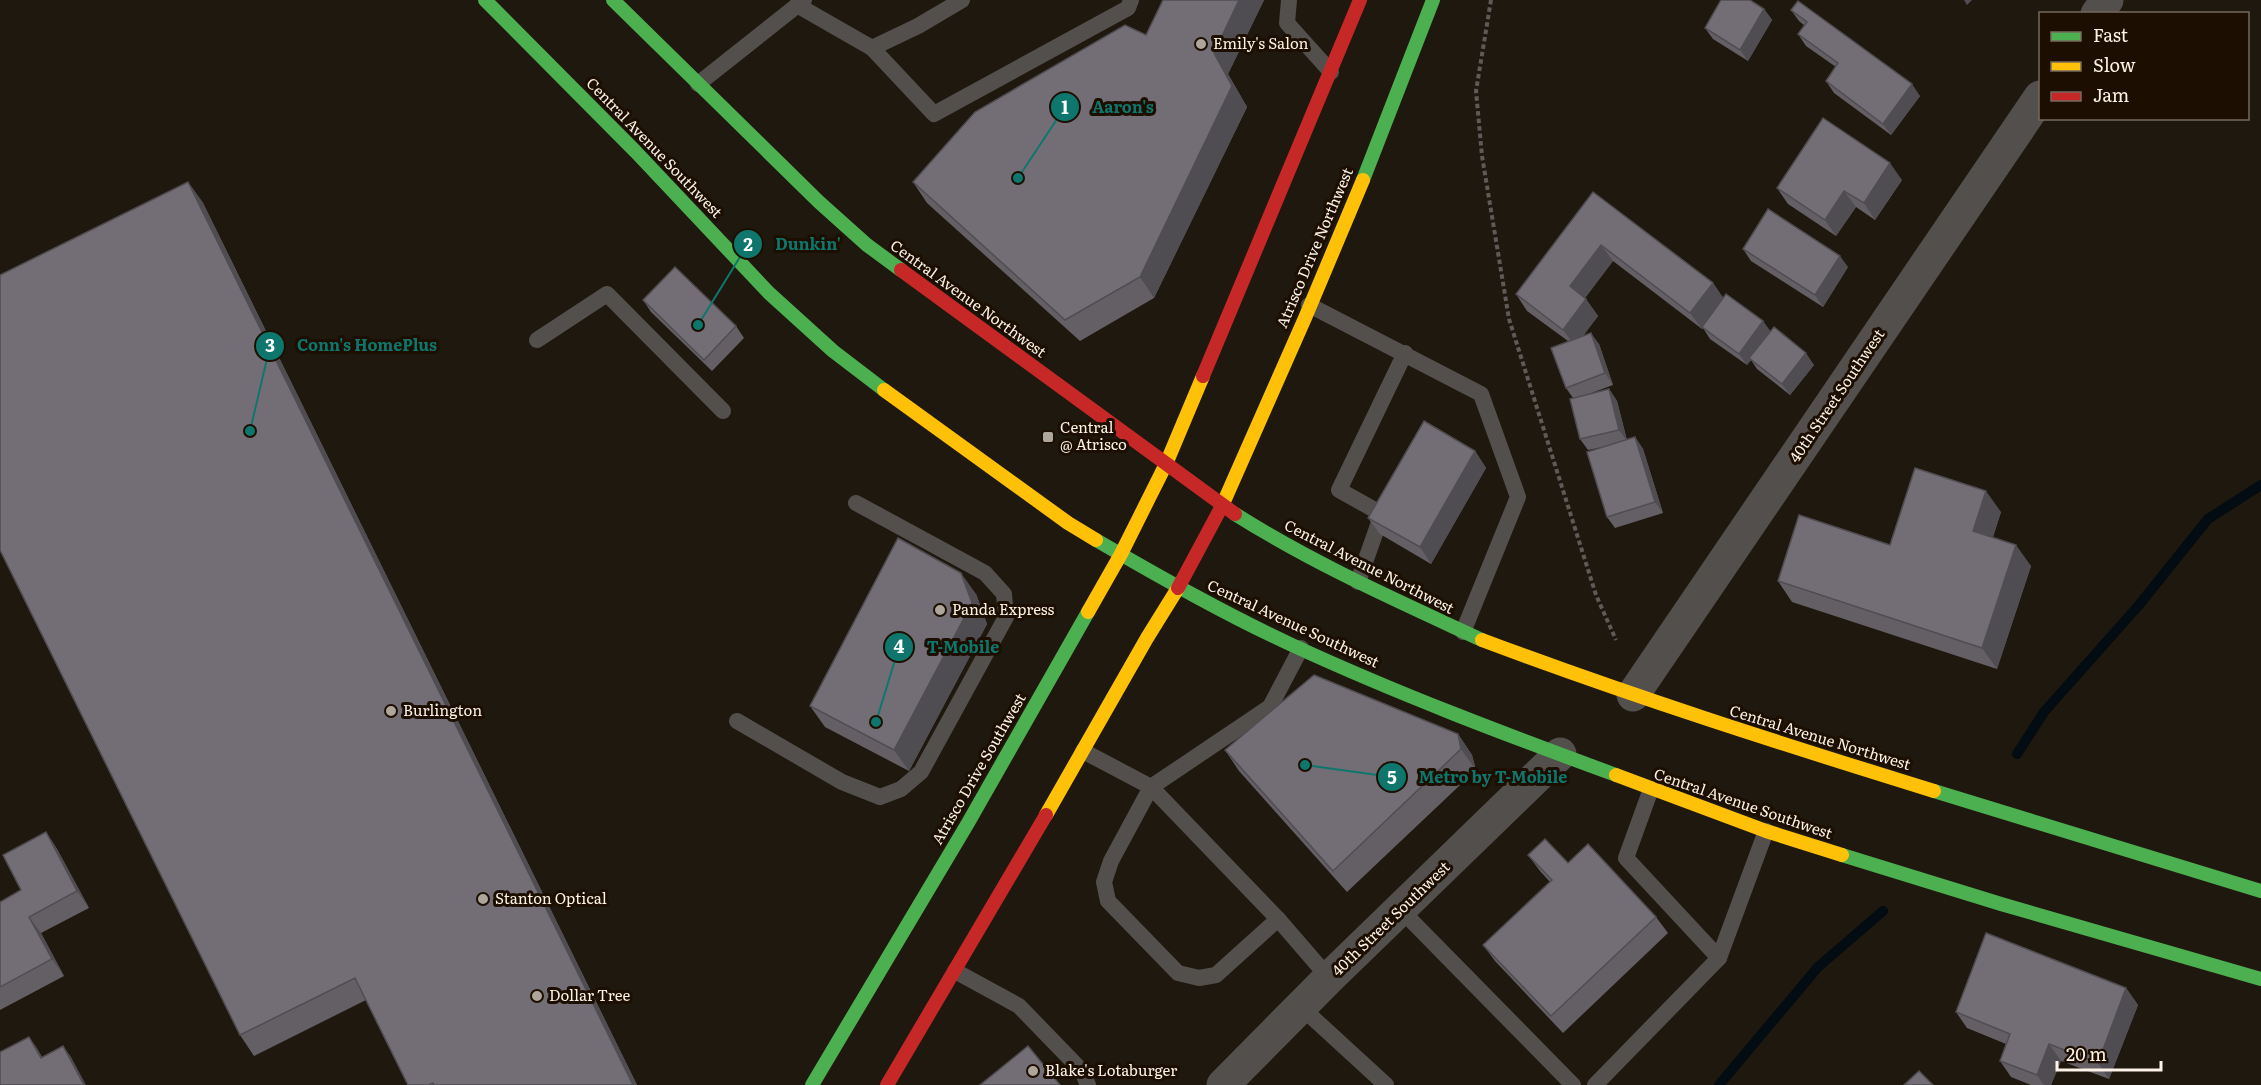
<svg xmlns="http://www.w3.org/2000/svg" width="2261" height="1085" viewBox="0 0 2261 1085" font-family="Literata,serif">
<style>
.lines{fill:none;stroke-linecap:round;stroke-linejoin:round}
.stream{stroke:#030c12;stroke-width:10}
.path{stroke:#5f5a57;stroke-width:4;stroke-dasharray:4.5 3;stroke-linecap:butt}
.lane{stroke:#534f4c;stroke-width:16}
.street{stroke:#534f4c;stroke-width:33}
.fast{stroke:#4caf50;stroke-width:14}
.slow{stroke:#ffc107;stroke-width:14}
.jam{stroke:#c62828;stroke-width:14}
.wall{fill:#635f65}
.shaded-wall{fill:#504d52}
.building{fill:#736e75;stroke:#504d52;stroke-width:1.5}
.poi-dot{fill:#afa69b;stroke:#1c0f01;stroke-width:2}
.labels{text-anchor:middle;stroke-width:6;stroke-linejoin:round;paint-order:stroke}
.poi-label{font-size:15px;fill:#fcf2e7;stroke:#1c0f01;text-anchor:start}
.street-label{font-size:15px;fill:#fcf2e7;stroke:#1c0f01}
.leader{fill:none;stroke:#0f766e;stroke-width:2}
.callout-dot{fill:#0f766e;stroke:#1c0f01;stroke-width:2}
.mark-label{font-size:18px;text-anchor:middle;font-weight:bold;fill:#fff}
.callout-label{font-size:16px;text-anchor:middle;font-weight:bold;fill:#0f766e;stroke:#1c0f01;stroke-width:6;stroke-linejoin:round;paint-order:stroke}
</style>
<rect width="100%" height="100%" fill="#1f180e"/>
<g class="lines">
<!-- stream -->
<g class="stream">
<path d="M2017 754 2044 712 2139 605 2208 519 2261 485"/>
<path d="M1719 1085 1818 967 1883 911"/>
</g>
<!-- path -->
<path class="path" d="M1491 0 1476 91 1482 156 1509 319 1596 595 1616 640"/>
<!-- lane -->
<g class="lane">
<path d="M1289 0 1287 23 1331 72"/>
<path d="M797 5 872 48 918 26 962 0"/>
<path d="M872 48 934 114 1128 8 1131 0"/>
<path d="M698 84 804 0"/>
<path d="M1309 305 1481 394 1518 497 1463 632"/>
<path d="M537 340 607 294 723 411"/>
<path d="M1358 582 1382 514 1339 490 1405 353"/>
<path d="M1301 648 1270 707 1151 787 1278 919 1329 978"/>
<path d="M737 721 842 782 880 797 901 789 921 772 1006 617 1004 594 985 573 856 503"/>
<path d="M1083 751 1151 787 1111 861 1104 882 1108 901 1178 973 1199 978 1216 975 1278 919"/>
<path d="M1651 789 1626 858 1719 958 1766 831"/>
<path d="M1401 910 1573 1085"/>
<path d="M955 971 1019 1006 1082 1071 1088 1085"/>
<path d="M1301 1007 1386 1085"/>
<path d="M1595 1085 1719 958"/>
</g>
<!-- street -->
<g class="street">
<path d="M2097 14 2107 0"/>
<path d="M1633 695 2040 97"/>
<path d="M1223 1085 1329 978 1560 754"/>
</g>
<!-- fast -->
<g class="fast">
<path d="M485 0 636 152 769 293 833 351 884 390"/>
<path d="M613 0 819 202 867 245 901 270"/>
<path d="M1363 180 1433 0"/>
<path d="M1235 514C1314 564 1398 601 1482 640"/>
<path d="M1096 540C1160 577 1225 614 1292 645 1398 694 1507 735 1616 775"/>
<path d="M1934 791 2261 891"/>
<path d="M1842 855 2001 904 2261 979"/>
<path d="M812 1085 968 823 1088 612"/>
</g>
<!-- slow -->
<g class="slow">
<path d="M884 390 1068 523 1096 540"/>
<path d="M1222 506 1305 318 1363 180"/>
<path d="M1088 612 1121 554 1166 464 1203 376"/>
<path d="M1482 640C1631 696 1782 744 1934 791"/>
<path d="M1616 775 1766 831 1842 855"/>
<path d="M1046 815 1147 638 1178 588"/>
</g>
<!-- jam -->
<g class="jam">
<path d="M901 270 1235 514"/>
<path d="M1203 376 1360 0"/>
<path d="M1178 588 1222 506"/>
<path d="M887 1085 1046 815"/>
</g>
</g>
<!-- wall -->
<g class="wall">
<path d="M1163 0H1264L1228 74 1247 107 1154 298 1080 341 927 203 913 182 1146 35Z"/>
<path d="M1764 9 1772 20 1748 61 1713 39 1705 28Z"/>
<path d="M1791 10 1920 96 1891 135 1834 93 1826 81 1836 67 1806 46 1798 34 1805 26 1799 21Z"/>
<path d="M1902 180 1875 220 1856 207 1836 236 1788 204 1777 188Z"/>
<path d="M188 182 203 203 637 1085H408L366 1000 254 1056 240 1035Z"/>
<path d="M1593 192 1713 283 1723 298 1763 321 1770 332 1814 365 1790 395 1757 369 1751 360 1747 365 1710 339 1703 328 1702 329 1613 261 1585 298 1598 316 1583 336 1599 344 1613 385 1586 395 1609 389 1617 401 1627 440 1635 437 1643 449 1663 513 1615 528 1607 517 1608 446 1588 450 1580 439 1573 398 1566 388 1568 341 1527 311 1516 294Z"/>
<path d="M1743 249 1848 267 1823 307 1751 261Z"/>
<path d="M643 300 736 326 744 338 712 371 651 312Z"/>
<path d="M1475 451 1486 468 1431 564 1380 534 1368 518Z"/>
<path d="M2001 512 1993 537 2031 566 1997 669 1792 602 1778 581 1890 545Z"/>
<path d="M976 594 987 624 909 771 825 727 810 706Z"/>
<path d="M1458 734 1472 755 1476 770 1347 892 1239 771 1225 750Z"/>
<path d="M46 832 57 849 89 908 41 933 64 976 0 1010V902L21 890Z"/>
<path d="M1528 855 1568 863 1656 917 1668 933 1563 1033 1495 961 1483 945 1550 882 1540 871Z"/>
<path d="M2126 988 2138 1005 2109 1079 2061 1061 2051 1085H2031L2011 1077 2000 1061 2006 1044 1967 1028 1956 1012Z"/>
</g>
<!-- shaded-wall -->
<g class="shaded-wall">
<path d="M1239 0H1264L1228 74 1247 107 1154 298 1140 277 1214 53Z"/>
<path d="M1964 0H1972L1967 5Z"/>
<path d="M1764 9 1772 20 1748 61 1740 50Z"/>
<path d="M1912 84 1920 96 1891 135 1883 124Z"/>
<path d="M1890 163 1902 180 1875 220 1864 203Z"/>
<path d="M188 182 203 203 637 1085H633Z"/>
<path d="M1844 191 1856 207 1836 236 1825 220Z"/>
<path d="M1601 245 1613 261 1581 303 1570 286Z"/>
<path d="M1840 256 1848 267 1823 307 1815 295Z"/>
<path d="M1713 283 1724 299 1702 329 1690 313Z"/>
<path d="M1586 299 1598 316 1575 346 1563 330Z"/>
<path d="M1763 321 1771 332 1749 358 1751 360 1747 365 1739 354Z"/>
<path d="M1591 333 1599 344 1613 385 1605 373Z"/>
<path d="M1806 353 1814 365 1790 395 1782 384Z"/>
<path d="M1609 389 1617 401 1627 441 1619 430Z"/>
<path d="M1635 437 1643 449 1663 513 1655 502Z"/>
<path d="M1475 451 1486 468 1431 564 1420 547Z"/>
<path d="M1986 491 2001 512 1988 552 1973 531Z"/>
<path d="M2016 545 2031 566 1997 669 1982 648Z"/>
<path d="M961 573 976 594 987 624 909 771 894 750Z"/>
<path d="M1458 734 1472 755 1476 770 1461 749Z"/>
<path d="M46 832 57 849 89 908 77 891Z"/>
<path d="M29 917 41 933 64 976 52 959Z"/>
<path d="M2126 988 2138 1005 2109 1079 2098 1063Z"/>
<path d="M29 1037 37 1048 49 1069 41 1058Z"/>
<path d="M2049 1044 2061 1061 2051 1085H2044L2037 1075Z"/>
<path d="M63 1046 71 1057 86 1085H84Z"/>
</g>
<!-- building -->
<g class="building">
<path d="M1163 0H1239L1214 53 1232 86 1140 277 1065 320 913 182 975 112 1125 25 1146 35Z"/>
<path d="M1721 0H1750L1764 9 1740 50 1705 28Z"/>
<path d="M1798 1 1912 84 1883 124 1826 81 1838 63 1798 34 1807 22 1791 10Z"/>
<path d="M1823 118 1890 163 1864 203 1844 191 1825 220 1777 188Z"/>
<path d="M188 182 633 1085H434L433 1083 429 1085H408L355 978 240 1035 0 550V275Z"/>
<path d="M1593 192 1713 283 1690 313 1601 245 1570 286 1586 299 1563 330 1516 294Z"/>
<path d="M1768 209 1840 256 1815 295 1743 249Z"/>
<path d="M675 267 736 326 704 360 643 300Z"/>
<path d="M1726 294 1763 321 1739 354 1702 327Z"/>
<path d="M1774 327 1806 353 1782 384 1749 358Z"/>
<path d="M1591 333 1605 373 1566 388 1551 348Z"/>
<path d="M1609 389 1619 430 1580 439 1570 399Z"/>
<path d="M1424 421 1475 451 1420 547 1368 518Z"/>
<path d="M1635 437 1655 502 1607 517 1587 452Z"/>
<path d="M1915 468 1986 491 1973 531 2016 545 1982 648 1778 581 1799 515 1890 545Z"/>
<path d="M898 538 961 573 972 603 894 750 810 706Z"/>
<path d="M1314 675 1458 734 1461 749 1333 871 1225 750Z"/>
<path d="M46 832 77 891 29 917 52 959 0 987V902L21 890 3 855Z"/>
<path d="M1545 839 1568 863 1588 844 1656 917 1551 1016 1483 945 1552 880 1528 855Z"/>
<path d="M1986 933 2126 988 2098 1063 2049 1044 2037 1075 2000 1061 2010 1034 1956 1012Z"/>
<path d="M29 1037 41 1058 63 1046 84 1085H0V1052Z"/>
<path d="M1028 1046 1060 1085H980Z"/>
<path d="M1919 1071 1933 1085H1904Z"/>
</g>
<!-- markers -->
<g class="poi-dot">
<circle cx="1201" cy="44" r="6"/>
<rect x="1042" y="431" width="12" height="12" rx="3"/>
<circle cx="940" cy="610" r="6"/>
<circle cx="391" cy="711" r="6"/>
<circle cx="483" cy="899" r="6"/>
<circle cx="537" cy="996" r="6"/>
<circle cx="1033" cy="1071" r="6"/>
</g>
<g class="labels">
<!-- poi labels -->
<g class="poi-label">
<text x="1213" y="49">Emily's Salon</text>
<text x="1060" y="433">Central<tspan x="1060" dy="17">@ Atrisco</tspan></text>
<text x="952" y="615">Panda Express</text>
<text x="403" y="716">Burlington</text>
<text x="495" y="904">Stanton Optical</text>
<text x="549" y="1001">Dollar Tree</text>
<text x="1045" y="1076">Blake's Lotaburger</text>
</g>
<!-- street labels -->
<g class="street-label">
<text transform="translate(654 148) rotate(46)" y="5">Central Avenue Southwest</text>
<text transform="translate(1315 248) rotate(-67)" y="5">Atrisco Drive Northwest</text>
<text transform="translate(968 299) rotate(36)" y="5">Central Avenue Northwest</text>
<text transform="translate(1837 396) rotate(-56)" y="5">40th Street Southwest</text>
<text transform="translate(1369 567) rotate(27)" y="5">Central Avenue Northwest</text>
<text transform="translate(1293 624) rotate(25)" y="5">Central Avenue Southwest</text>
<text transform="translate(1820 738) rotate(17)" y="5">Central Avenue Northwest</text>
<text transform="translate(979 769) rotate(-60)" y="5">Atrisco Drive Southwest</text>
<text transform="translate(1743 804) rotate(19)" y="5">Central Avenue Southwest</text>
<text transform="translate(1391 919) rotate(-44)" y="5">40th Street Southwest</text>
</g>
</g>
<!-- callouts -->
<path class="leader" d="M1018 178L1065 107M698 325L748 244M250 431L270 346M876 722L899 647M1305 765L1392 777"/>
<g class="callout-dot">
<circle cx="1018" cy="178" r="6"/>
<circle cx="698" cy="325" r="6"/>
<circle cx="250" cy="431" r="6"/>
<circle cx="876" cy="722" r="6"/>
<circle cx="1305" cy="765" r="6"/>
<circle cx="1065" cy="107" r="15"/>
<circle cx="748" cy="244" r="15"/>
<circle cx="270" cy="346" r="15"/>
<circle cx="899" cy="647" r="15"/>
<circle cx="1392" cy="777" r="15"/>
</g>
<g class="mark-label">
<text x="1065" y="114">1</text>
<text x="748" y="251">2</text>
<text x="270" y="352">3</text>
<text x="899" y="653">4</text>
<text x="1392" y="784">5</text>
</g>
<g class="callout-label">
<text x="1123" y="113">Aaron's</text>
<text x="808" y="250">Dunkin'</text>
<text x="367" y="351">Conn's HomePlus</text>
<text x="963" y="653">T-Mobile</text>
<text x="1493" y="783">Metro by T-Mobile</text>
</g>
<!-- legend -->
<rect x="2039" y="12" width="210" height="108" fill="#1c0f01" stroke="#766a5d" stroke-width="1.5"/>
<rect x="2051" y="32" width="30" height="9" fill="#4caf50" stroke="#766a5d" stroke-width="1.5"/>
<text x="2093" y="42" font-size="18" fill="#fcf2e7">Fast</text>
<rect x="2051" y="62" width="30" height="9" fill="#ffc107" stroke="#766a5d" stroke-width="1.5"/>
<text x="2093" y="72" font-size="18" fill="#fcf2e7">Slow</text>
<rect x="2051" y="92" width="30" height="9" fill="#c62828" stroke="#766a5d" stroke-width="1.5"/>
<text x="2093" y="102" font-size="18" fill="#fcf2e7">Jam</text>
<!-- scale -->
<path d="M2057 1061v9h104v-9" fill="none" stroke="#fcf2e7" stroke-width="3"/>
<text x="2066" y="1061" font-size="18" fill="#fcf2e7" stroke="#1c0f01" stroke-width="4.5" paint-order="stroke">20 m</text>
</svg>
